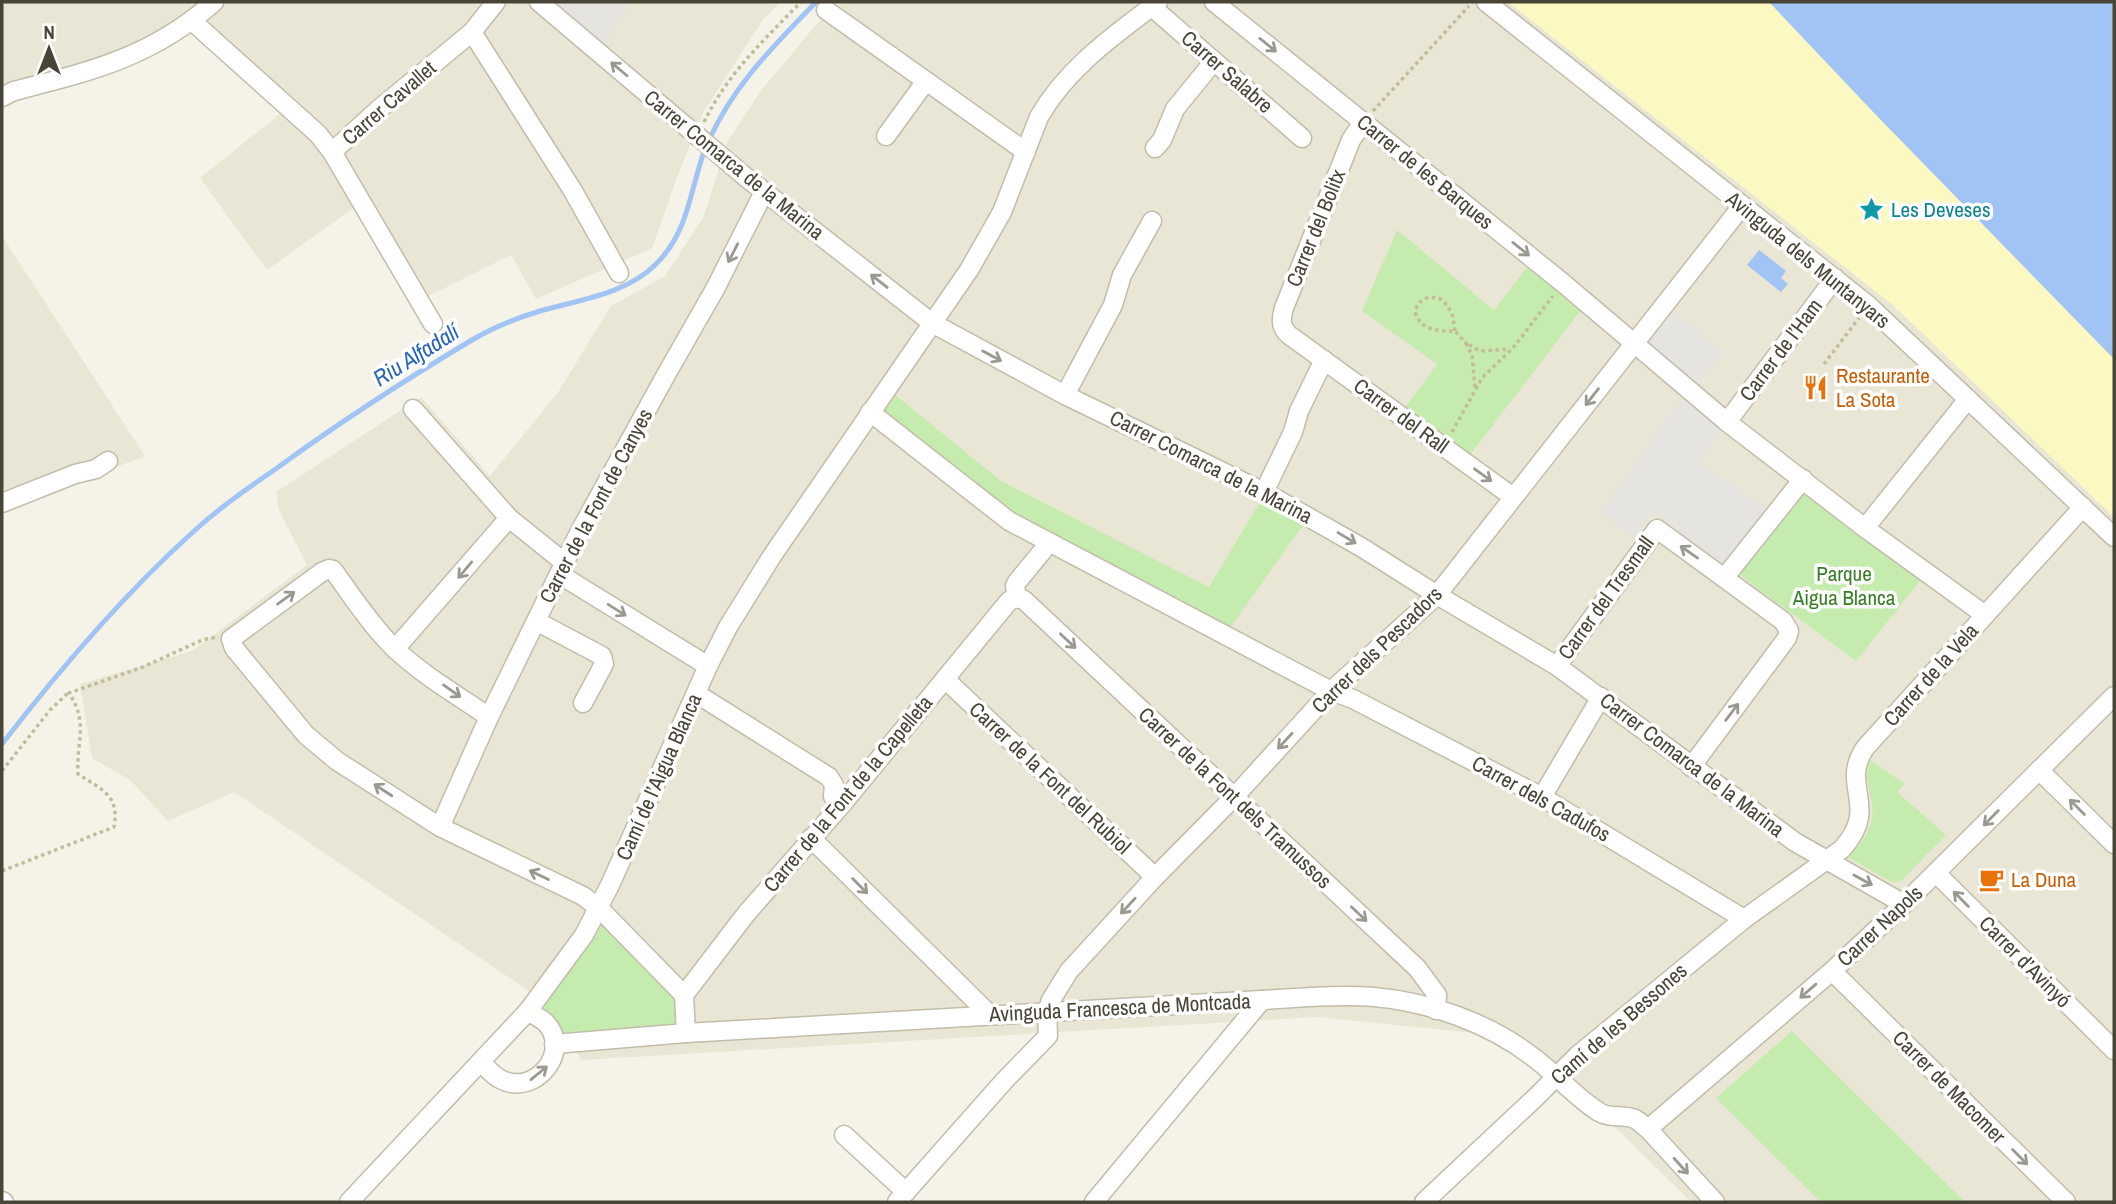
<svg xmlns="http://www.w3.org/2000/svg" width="2116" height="1204" viewBox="0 0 2116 1204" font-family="'Archivo Narrow',sans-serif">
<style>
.residential{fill:#e9e6d5}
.green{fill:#c5ebae}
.sand{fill:#fbf8c2}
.parking{fill:#e6e4e0}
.water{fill:#a1c4f4}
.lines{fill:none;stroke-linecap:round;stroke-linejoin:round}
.stream{stroke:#a1c4f4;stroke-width:5}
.minor-casing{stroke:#c1bdaa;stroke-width:21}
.path{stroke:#c3bc9a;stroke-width:3.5;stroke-dasharray:3.5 3.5;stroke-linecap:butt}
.minor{stroke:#fff;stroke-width:18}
.oneway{stroke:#9a9890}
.labels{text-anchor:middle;stroke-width:7;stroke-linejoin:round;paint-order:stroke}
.street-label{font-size:21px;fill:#484436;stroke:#fff}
.culture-label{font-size:21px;fill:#0d838f;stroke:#fff;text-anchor:start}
.food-label{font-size:21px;fill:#c56008;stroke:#fff;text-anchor:start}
.park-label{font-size:21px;fill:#387e25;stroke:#fff}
.water-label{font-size:23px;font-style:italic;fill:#2864bb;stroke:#fff}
</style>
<rect width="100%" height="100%" fill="#f5f3e8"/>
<!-- residential -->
<g class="residential">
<path d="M2 2H781L764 18 703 113 677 177 652 248 536 299 511 255 417 302 356 206 267 270 200 178 281 113 185 25 2 104Z"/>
<path d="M843 2H1508L1893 305 2114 517V1202H1691L1622 1134 1504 1036 1317 1017 582 1060 554 1021 529 991 234 792 168 821 130 780 92 758 80 684 192 651 307 565 279 510 276 492 421 397 490 476 559 391 611 306 665 276 703 218 718 172 719 155 762 89 827 12Z"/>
<path d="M2 236 145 456 2 511Z"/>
</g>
<!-- green -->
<g class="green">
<path d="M1397 230 1494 310 1528 266 1581 310 1470 455 1405 408 1437 364 1362 311Z"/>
<path d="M894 394 1001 481 1209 587 1260 502 1303 525 1230 628 1015 517 881 414Z"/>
<path d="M1803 493 1923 577 1856 661 1736 572Z"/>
<path d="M1870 760 1905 784 1897 792 1946 835 1901 881 1892 882 1848 857C1865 842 1877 821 1871 798 1868 783 1865 774 1870 760Z"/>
<path d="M599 912 681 995 684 1031 556 1042 532 1010Z"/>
<path d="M1792 1031 1965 1202H1821L1716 1098Z"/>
</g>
<!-- sand -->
<path class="sand" d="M1508 2H1769L1876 115 2114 359V517L1893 305Z"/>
<!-- parking -->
<g class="parking">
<path d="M556 2H632L605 43Z"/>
<path d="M1673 312 1724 352 1694 389 1643 349Z"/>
<path d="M1683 398 1724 428 1699 462 1770 511 1724 564 1653 512 1634 537 1599 512 1653 442 1650 439Z"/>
</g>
<!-- water -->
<g class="water">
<path d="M1769 2H2114V359L1876 115Z"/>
<path d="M1759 250 1786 271 1781 278 1788 284 1781 292 1747 265Z"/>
</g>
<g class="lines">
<!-- stream -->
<g class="stream">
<path d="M709 140C735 83 774 46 816 2"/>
<path d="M2 744C60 669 122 596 193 532 219 508 248 488 277 468 340 422 405 380 472 340 492 328 517 318 540 311 578 300 627 294 656 264 689 232 690 189 705 149"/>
</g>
<defs>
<g id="minor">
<path d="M539 2 748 179 932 323 1065 395 1264 492 1361 547 1437 595 1557 666 1795 842 1904 904"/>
<path d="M1214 2 1563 283 1727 422 1865 528 1985 615"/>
<path d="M1486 2 1868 305 2114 537"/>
<path d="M1152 7 1302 138"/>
<path d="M826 10 1026 152"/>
<path d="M192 21 318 134 332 152"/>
<path d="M472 32 573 191 619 273"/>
<path d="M2 97 14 91C92 71 152 57 214 2"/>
<path d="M1363 122 1351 140 1284 308C1281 319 1280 327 1289 335L1513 497"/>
<path d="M886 136 926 81"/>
<path d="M1155 148 1162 140 1175 109 1214 61"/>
<path d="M433 324 332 152 379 109 472 32 496 2"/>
<path d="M1065 395 1113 305 1122 275 1152 221"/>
<path d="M413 409 509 518 565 563"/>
<path d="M870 412 1009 521 1331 691 1353 699 1542 797 1744 919"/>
<path d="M1727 422 1835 278"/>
<path d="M1264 492 1293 432 1299 411 1324 360"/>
<path d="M2 503 75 474 96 469 108 461"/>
<path d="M1865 528 1968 399"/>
<path d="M559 574 708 666"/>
<path d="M1725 577 1803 479"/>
<path d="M1017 598 1024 600 1417 968 1437 995 1436 1010"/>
<path d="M1017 598 1015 586 1017 582 1049 543"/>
<path d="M536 621 602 656 604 664 583 703"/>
<path d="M395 649 509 518"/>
<path d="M1557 666 1657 529 1783 621 1789 631 1787 638 1691 767"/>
<path d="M945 679 1155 877"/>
<path d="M697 694 829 777 834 785 833 796 843 803"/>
<path d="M489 717C457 695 421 674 393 647 370 624 352 596 333 570L329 569 322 572 231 639 234 648 306 735 337 761 440 827 583 896 599 908 684 995"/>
<path d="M2039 770 2114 844"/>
<path d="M1542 797 1601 697"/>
<path d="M440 827 489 717 579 533 667 373 715 289 764 192"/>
<path d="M811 838 990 1015"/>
<path d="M1936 873 2114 1050"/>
<path d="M1832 971 2066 1202"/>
<path d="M684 995 746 914 843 803 1009 601 1017 598"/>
<path d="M684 995 686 1033"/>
<path d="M554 1044 686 1033 1262 1000C1299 998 1337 994 1374 997 1430 1002 1489 1023 1533 1057 1556 1074 1575 1097 1599 1112 1609 1119 1624 1114 1635 1119 1639 1121 1644 1126 1648 1129L1715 1202"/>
<path d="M481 1062C488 1069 493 1076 502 1080 536 1096 572 1051 546 1023 541 1018 533 1015 528 1011"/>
<path d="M1648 1129 1832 971 1904 904 2114 696"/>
<path d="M844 1135 906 1192"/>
<path d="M2 1201 4 1202"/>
<path d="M349 1202 528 1011 584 935 610 885 708 666 728 627 772 556 969 270 1002 212 1039 117C1067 68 1114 35 1158 2"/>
<path d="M897 1202 1005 1080 1048 1036 1047 1012 1051 1000 1069 971 1155 877 1235 796 1331 691 1437 595 1742 206"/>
<path d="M1094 1202 1262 1000"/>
<path d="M1424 1202 1535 1098 1578 1055 1744 919 1842 849C1881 806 1839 786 1865 748L2083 507"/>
</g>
</defs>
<!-- minor casing -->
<use href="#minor" class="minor-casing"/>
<!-- path -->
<g class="path">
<path d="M1373 111 1469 6"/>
<path d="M704 122C728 73 764 40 801 2"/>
<path d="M1455 331 1452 313 1443 300C1430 295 1419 297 1415 312 1421 331 1438 331 1455 331L1466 343"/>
<path d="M1824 364 1859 318"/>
<path d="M1475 387 1472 356 1466 343 1480 351 1510 349"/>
<path d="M1452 432 1482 378 1513 348 1553 296"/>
<path d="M2 771 50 710 68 693"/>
<path d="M2 871 114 827C120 795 102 790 78 774 76 741 89 724 69 693L143 667 202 640 217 637"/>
</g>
<!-- minor -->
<use href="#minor" class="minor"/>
</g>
<!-- one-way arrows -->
<defs><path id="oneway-shaft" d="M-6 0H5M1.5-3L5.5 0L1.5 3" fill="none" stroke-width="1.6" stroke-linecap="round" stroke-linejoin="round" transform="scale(1.75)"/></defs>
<g class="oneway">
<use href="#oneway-shaft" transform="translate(1268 45) rotate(39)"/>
<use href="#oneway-shaft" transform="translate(619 69) rotate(-140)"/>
<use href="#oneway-shaft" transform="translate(1521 249) rotate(39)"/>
<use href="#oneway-shaft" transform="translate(733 253) rotate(117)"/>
<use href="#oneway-shaft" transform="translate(879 281) rotate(-142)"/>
<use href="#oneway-shaft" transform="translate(992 356) rotate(28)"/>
<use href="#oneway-shaft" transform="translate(1592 397) rotate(128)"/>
<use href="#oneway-shaft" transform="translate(1483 475) rotate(36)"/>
<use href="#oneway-shaft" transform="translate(1347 538) rotate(31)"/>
<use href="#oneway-shaft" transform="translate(1689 552) rotate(-145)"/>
<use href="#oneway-shaft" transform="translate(465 570) rotate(130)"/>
<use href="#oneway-shaft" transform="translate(286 598) rotate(-36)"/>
<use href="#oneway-shaft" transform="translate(617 610) rotate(32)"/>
<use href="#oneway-shaft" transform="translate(1068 641) rotate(43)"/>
<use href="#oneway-shaft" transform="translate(452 691) rotate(35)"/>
<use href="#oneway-shaft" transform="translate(1732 712) rotate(-53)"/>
<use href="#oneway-shaft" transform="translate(1285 741) rotate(133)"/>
<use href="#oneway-shaft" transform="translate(383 790) rotate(-147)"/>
<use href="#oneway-shaft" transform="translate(2077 807) rotate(-135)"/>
<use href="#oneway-shaft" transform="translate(1991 818) rotate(135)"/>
<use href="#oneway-shaft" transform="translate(539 875) rotate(-154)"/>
<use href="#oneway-shaft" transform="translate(1863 880) rotate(29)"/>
<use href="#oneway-shaft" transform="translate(860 886) rotate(45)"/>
<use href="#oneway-shaft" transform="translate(1961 899) rotate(-135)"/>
<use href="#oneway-shaft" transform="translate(1128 906) rotate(133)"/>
<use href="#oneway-shaft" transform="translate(1359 914) rotate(43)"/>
<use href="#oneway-shaft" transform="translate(1808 991) rotate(139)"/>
<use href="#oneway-shaft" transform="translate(539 1073) rotate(-39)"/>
<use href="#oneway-shaft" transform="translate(2020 1157) rotate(45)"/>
<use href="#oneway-shaft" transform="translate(1681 1166) rotate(48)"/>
</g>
<!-- icons -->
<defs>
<symbol id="sight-bare" viewBox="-9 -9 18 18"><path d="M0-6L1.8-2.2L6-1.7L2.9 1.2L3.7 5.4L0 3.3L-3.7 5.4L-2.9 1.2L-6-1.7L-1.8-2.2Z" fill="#0f9aa8" stroke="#fff" stroke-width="2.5" paint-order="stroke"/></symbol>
<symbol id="restaurant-bare" viewBox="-9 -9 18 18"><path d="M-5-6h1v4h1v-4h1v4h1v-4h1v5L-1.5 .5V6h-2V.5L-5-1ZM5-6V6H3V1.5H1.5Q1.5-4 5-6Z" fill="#e8710a" stroke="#fff" stroke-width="2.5" paint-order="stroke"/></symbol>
<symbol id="cafe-bare" viewBox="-9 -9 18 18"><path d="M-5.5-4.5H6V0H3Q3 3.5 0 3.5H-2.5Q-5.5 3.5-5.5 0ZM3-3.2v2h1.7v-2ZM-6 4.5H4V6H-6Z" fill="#e8710a" stroke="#fff" stroke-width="2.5" paint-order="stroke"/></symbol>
</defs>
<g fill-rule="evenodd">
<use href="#sight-bare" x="1854" y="192" width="35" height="35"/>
<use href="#restaurant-bare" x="1798" y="370" width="35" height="35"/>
<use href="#cafe-bare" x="1974" y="862" width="35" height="35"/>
</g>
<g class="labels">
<!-- street labels -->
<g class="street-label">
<text transform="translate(1227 72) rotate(41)" y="7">Carrer Salabre</text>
<text transform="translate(389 103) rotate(-41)" y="7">Carrer Cavallet</text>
<text transform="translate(734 165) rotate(39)" y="7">Carrer Comarca de la Marina</text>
<text transform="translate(1425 172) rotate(39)" y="7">Carrer de les Barques</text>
<text transform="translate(1316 228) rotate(-68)" y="7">Carrer del Bolitx</text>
<text transform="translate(1808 260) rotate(39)" y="7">Avinguda dels Muntanyars</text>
<text transform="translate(1781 350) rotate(-53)" y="7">Carrer de l’Ham</text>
<text transform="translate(1401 416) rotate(36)" y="7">Carrer del Rall</text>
<text transform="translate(1211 467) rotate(27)" y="7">Carrer Comarca de la Marina</text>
<text transform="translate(596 506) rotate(-62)" y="7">Carrer de la Font de Canyes</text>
<text transform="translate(1606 598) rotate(-54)" y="7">Carrer del Tresmall</text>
<text transform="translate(1377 650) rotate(-44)" y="7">Carrer dels Pescadors</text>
<text transform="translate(1931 675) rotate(-48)" y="7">Carrer de la Vela</text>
<text transform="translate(1692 765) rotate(37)" y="7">Carrer Comarca de la Marina</text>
<text transform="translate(659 777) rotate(-66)" y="7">Camí de l’Aigua Blanca</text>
<text transform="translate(1050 778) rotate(43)" y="7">Carrer de la Font del Rubiol</text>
<text transform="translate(848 794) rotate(-50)" y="7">Carrer de la Font de la Capelleta</text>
<text transform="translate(1235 798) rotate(43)" y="7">Carrer de la Font dels Tramussos</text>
<text transform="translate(1541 799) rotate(29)" y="7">Carrer dels Cadufos</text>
<text transform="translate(1880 926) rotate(-43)" y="7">Carrer Napols</text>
<text transform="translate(2025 962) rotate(45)" y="7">Carrer d’Avinyó</text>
<text transform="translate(1120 1008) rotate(-3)" y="7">Avinguda Francesca de Montcada</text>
<text transform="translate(1619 1024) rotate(-41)" y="7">Camí de les Bessones</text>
<text transform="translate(1949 1087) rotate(45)" y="7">Carrer de Macomer</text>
</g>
<!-- culture labels -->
<g class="culture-label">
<text x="1891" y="217">Les Deveses</text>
</g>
<!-- food labels -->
<g class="food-label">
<text x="1836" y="383">Restaurante<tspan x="1836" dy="24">La Sota</tspan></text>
<text x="2011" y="887">La Duna</text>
</g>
<!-- park labels -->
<g class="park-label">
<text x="1844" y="581">Parque<tspan x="1844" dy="24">Aigua Blanca</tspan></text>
</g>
<!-- water labels -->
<g class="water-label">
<text transform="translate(416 355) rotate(-32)" y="8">Riu Alfadalí</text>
</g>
</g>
<!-- border -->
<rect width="2116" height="1204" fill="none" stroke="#484436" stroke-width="7"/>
<!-- north arrow -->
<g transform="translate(49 49)" stroke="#ffffff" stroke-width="5" paint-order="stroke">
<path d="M0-5L12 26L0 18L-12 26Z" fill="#484436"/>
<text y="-10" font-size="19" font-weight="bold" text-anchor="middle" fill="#484436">N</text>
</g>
</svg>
